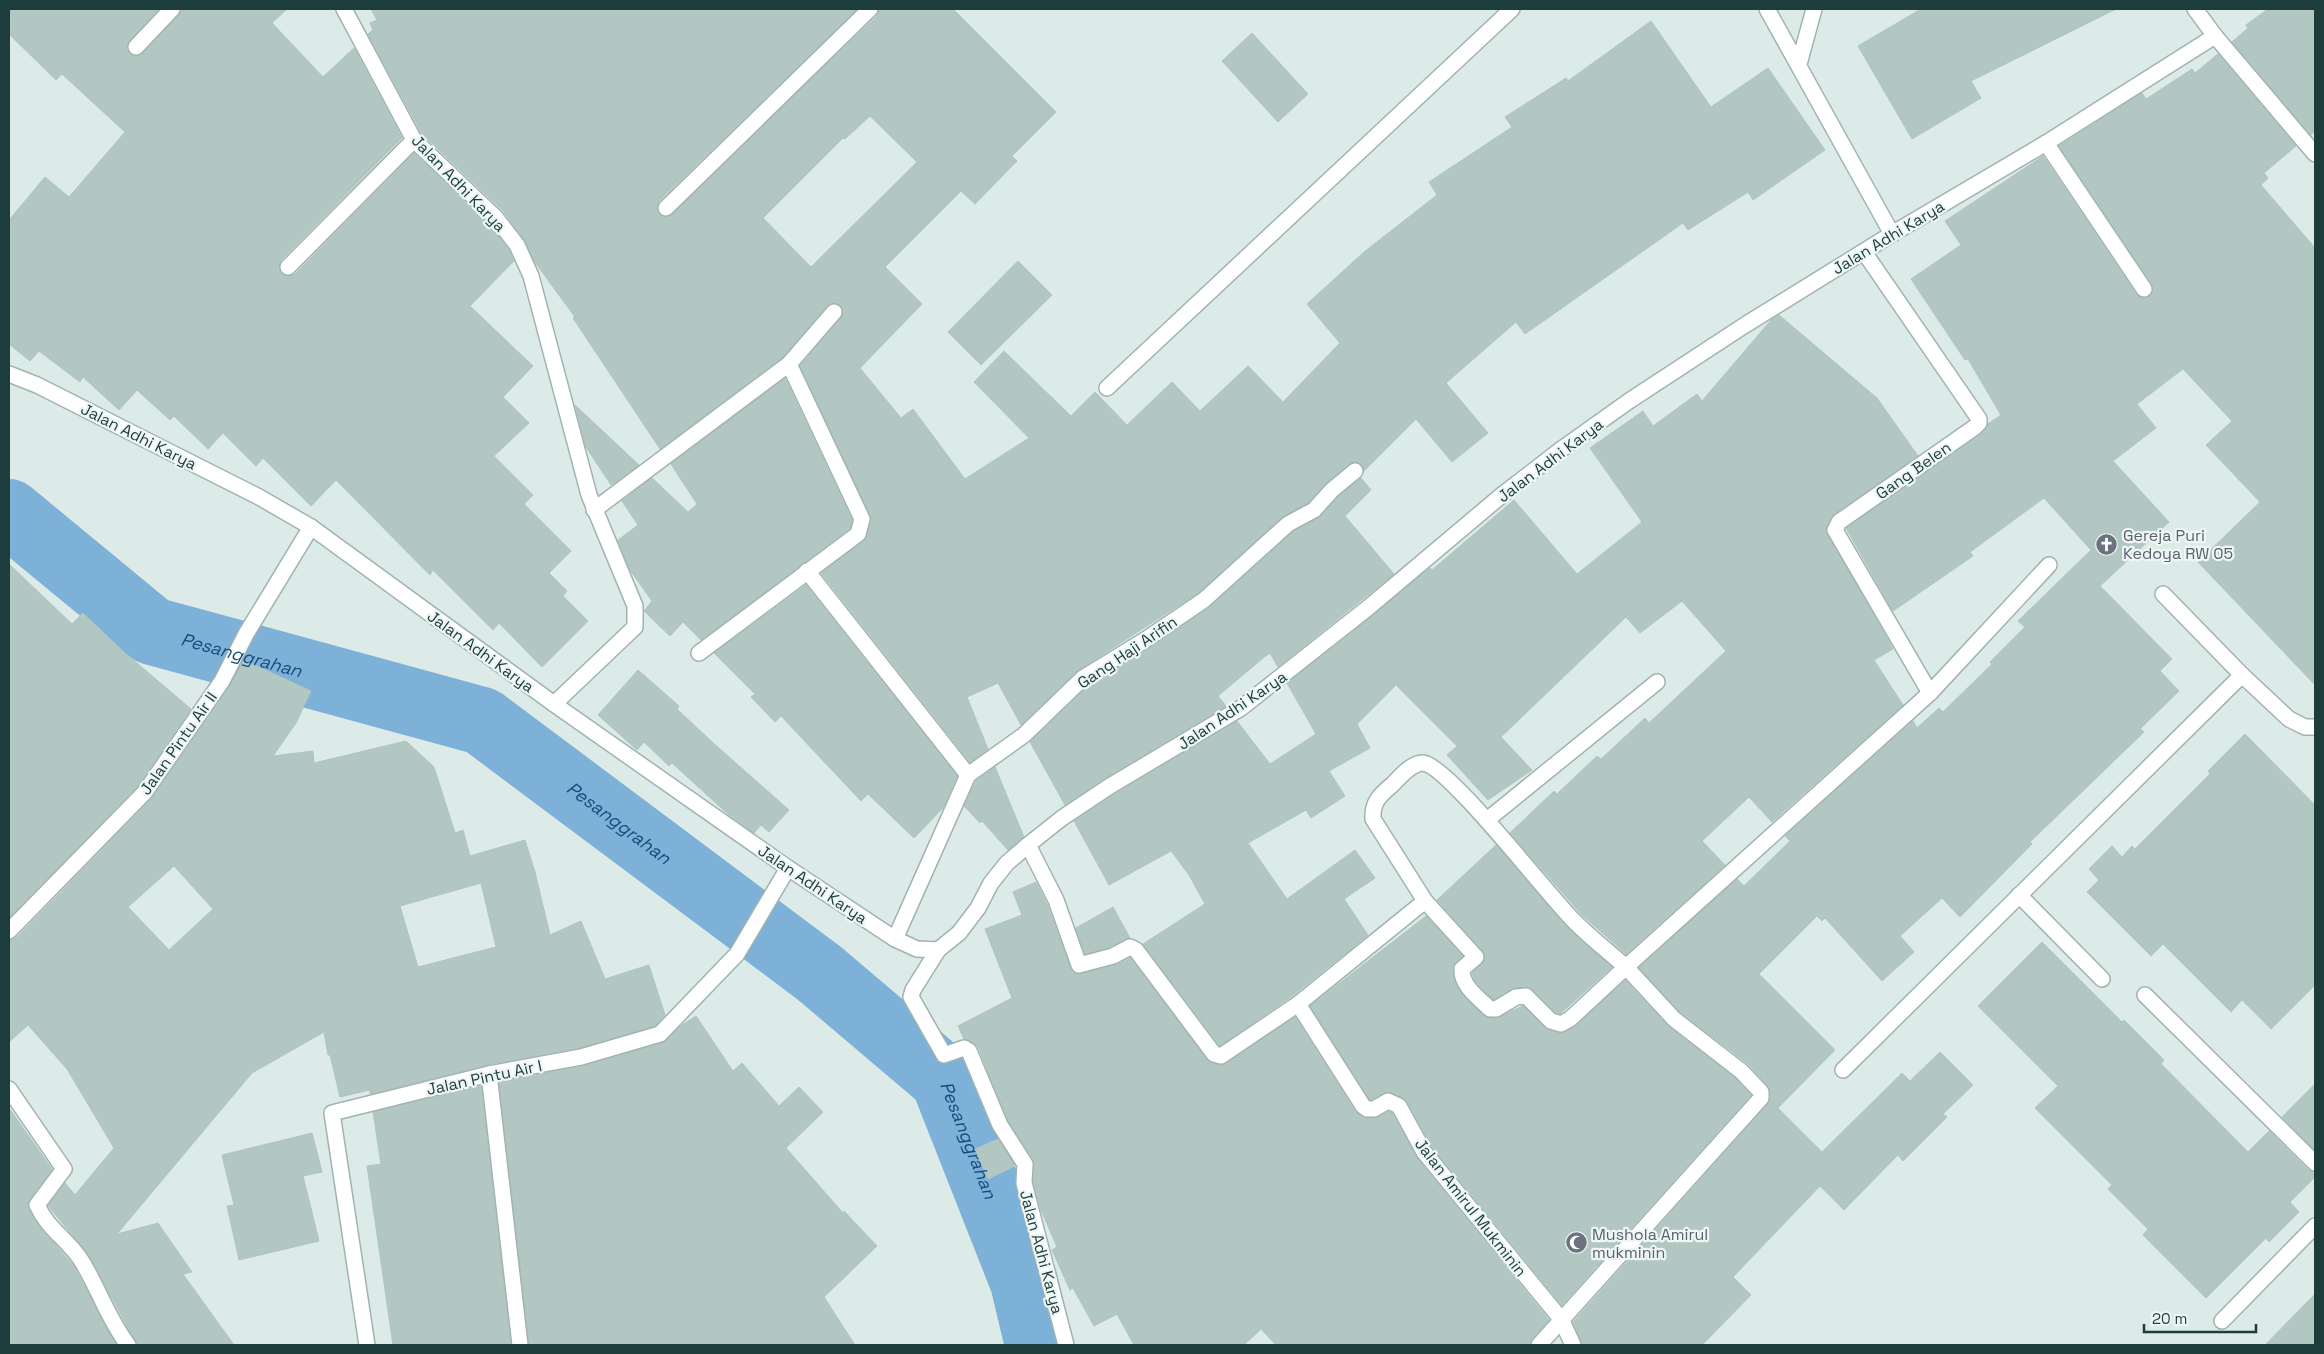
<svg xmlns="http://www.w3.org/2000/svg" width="2324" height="1354" viewBox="0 0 2324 1354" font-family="'Space Grotesk',sans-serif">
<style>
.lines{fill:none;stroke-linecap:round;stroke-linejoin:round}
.river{stroke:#7eb1d7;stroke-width:68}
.building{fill:#b2c6c2;stroke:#afc5c2;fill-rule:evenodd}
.minor-casing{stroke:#a0b3b1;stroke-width:18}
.tertiary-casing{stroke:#a0b3b1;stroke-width:18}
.minor{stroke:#fff;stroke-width:15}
.tertiary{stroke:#fff;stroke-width:15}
.labels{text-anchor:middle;stroke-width:4.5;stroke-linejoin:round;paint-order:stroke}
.street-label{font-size:16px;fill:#1d3c3c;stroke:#eef7f5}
.worship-label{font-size:16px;fill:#5b616d;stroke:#eef7f5;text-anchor:start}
.water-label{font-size:18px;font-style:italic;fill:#124e7d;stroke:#eef7f5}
</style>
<rect width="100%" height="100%" fill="#ddebe8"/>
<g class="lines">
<!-- river -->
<path class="river" id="s1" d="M9 513 152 631 482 721 819 973 944 1079 1024 1282 1039 1345"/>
</g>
<!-- building -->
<g class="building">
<path d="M9 9H159L127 44V50L134 56 143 53 179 15 181 9H287L272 23 323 77 354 48 402 138 281 260 279 270 286 276 295 274 414 153 489 224 509 250 514 261 470 306 533 366 503 397 529 423 494 456 533 495 524 504 571 551 549 573 567 591 563 596 588 621 542 667 499 623 493 630 433 570 430 575 336 480 311 506 263 458 256 466 223 433 208 449 174 416 170 420 137 390 119 410 83 377 80 382 39 351 30 361 9 344V220L45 177 69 197 125 132 62 74 56 80 9 34Z"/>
<path d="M371 9H857L659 201 657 211 663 217H668L877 16 879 9H953L1056 112 1012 156 1017 161 975 204 961 191 885 267 922 304 860 368 901 418 913 409 965 479 1029 438 974 382 1004 351 1071 416 1095 392 1127 425 1172 382 1200 411 1248 366 1283 402 1340 343 1307 304 1364 252 1437 195 1429 182 1512 127 1505 117 1566 78 1568 81 1651 21 1711 107 1768 68 1825 150 1753 200 1748 192 1688 230 1683 223 1525 334 1516 322 1446 383 1488 433 1452 462 1416 419 1364 471 1359 462 1349 464 1326 483 1308 503 1282 517 1198 593 1077 671 1021 725 998 683 967 697 988 749 970 762 821 573 864 541 871 521 870 515 800 366 841 318 843 313 840 305 835 303 827 306 783 357 660 449 573 318 575 317 534 261 524 239 503 211 422 134 368 34 373 30 370 23 377 20ZM870 116 917 162 811 267 763 218 843 138 845 139Z"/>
<path d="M1921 9H2116L1971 81 1981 98 1912 139 1858 46Z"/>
<path d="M2268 9H2315V131L2311 135 2232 42 2248 28 2246 25Z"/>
<path d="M1252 33 1308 94 1278 122 1222 61Z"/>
<path d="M2218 54 2296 146 2264 173 2268 178 2261 185 2315 248V685L2198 562 2260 502 2206 445 2232 421 2183 369 2137 404 2156 428 2113 461 2169 522 2100 586 2172 659 2160 671 2179 691 2140 729 2144 732 2030 842 2032 844 1960 917 1942 898 1900 936 1914 952 1882 981 1825 918 1822 921 1817 916 1759 974 1835 1050 1778 1108 1822 1152 1902 1073 1910 1081 1940 1052 1973 1085 1943 1114 1947 1117 1903 1161 1898 1155 1844 1210 1820 1186 1733 1277 1751 1295 1702 1345H1582L1573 1322 1768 1104 1770 1098 1768 1086 1748 1064 1680 1012 1639 968 1737 879 1744 886 1790 841 1785 836 1913 721 1917 728 1939 708 1943 712 1992 664 1990 662 2025 627 2018 621 2091 550 2044 498 1970 552 1973 556 1893 611 1846 528 1980 435 1988 424 2001 415 1968 359 1965 360 1911 279 1961 245 1945 221 2043 156 2136 294 2144 298 2150 296 2153 289 2152 284 2059 146 2142 93 2146 99 2192 69 2195 73Z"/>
<path d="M1018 261 1052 295 981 365 948 332Z"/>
<path d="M1779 315 1877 398 1918 456 1834 514 1826 530 1893 649 1874 660 1903 705 1772 822 1749 797 1702 841 1725 865 1626 954 1582 915 1510 833 1554 791 1557 794 1597 756 1601 759 1645 718 1649 723 1726 651 1682 601 1640 633 1626 617 1501 737 1532 770 1488 800 1447 755 1457 746 1396 685 1357 724 1370 748 1329 771 1345 796 1311 818 1306 810 1248 843 1287 899 1355 850 1375 878 1344 899 1368 935 1292 996 1220 1046 1143 944 1205 904 1189 875 1171 851 1109 885 1074 821 1115 794 1237 721 1270 764 1316 734 1287 683 1430 568 1432 570 1514 500 1577 574 1642 522 1590 448 1643 411 1653 426 1697 394 1702 401 1772 319Z"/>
<path d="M785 378 852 520 850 528 701 640 683 622 670 636 644 611 652 601 630 570 618 540 638 525 622 501 652 478 688 512 697 504 671 464Z"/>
<path d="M575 405 639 465 611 485 586 447Z"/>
<path d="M1361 478 1371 490 1345 516 1394 574 1278 667 1270 653 1263 658 1218 696 1226 706 1105 778 1065 805 1030 742 1089 685 1150 648 1209 608 1293 532 1321 516 1338 497Z"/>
<path d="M9 564 72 624 83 613 125 653 191 709 138 786 9 918Z"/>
<path d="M806 585 957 776 943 808 914 838 868 794 861 801 781 716 775 722 751 697 755 694 714 653Z"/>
<path d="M244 660 311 691 296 723 273 756 313 751 314 763 406 741 434 767 455 833 463 830 470 856 525 840 535 872 550 935 581 921 605 979 649 965 665 1015 655 1026 579 1048 487 1065 370 1094V1090L340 1097 330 1055H328L324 1032 252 1073 117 1234 158 1223 192 1272 183 1274 234 1345H137L89 1255 48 1206 65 1183 75 1195 114 1148 67 1069 28 1025 9 1042V940L16 938 152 798 230 686ZM174 866 213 909 169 950 128 907ZM481 883 496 947 418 967 400 906Z"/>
<path d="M638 670 679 706 677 709 711 741 789 810 769 832 761 825 754 833 729 815 672 763 669 766 644 742 637 750 598 715Z"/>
<path d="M2245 734 2315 805V985L2271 1029 2242 1000 2231 1012 2163 944 2151 956 2087 892 2099 880 2089 869 2112 846 2122 857 2132 846 2135 849 2210 774 2208 771Z"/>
<path d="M995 767 1024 837 1008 850 982 821 980 823 964 806 976 781Z"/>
<path d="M1496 845 1568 928 1612 967 1560 1014 1556 1013 1529 987 1512 989 1494 1000 1487 994 1475 981 1472 973 1485 960 1483 951 1437 900Z"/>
<path d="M1036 882 1047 904 1072 972 1081 974 1116 965 1130 958 1211 1063 1219 1065 1226 1064 1295 1017 1355 1111 1367 1118 1378 1117 1388 1112 1392 1113 1417 1158 1549 1320 1532 1339 1530 1345H1276L1261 1329 1244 1345H1134L1117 1314 1094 1326 1073 1288 1070 1290 1052 1250 1057 1247 1041 1210 1033 1182V1159L1008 1121 978 1047 974 1043 964 1039 958 1026 1012 998 985 929 1022 915 1013 892Z"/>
<path d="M1113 907 1130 938 1110 947 1085 954 1076 928Z"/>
<path d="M1426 916 1463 956 1453 966 1456 984 1465 998 1484 1016 1496 1018 1523 1006 1545 1028 1562 1033 1576 1026 1625 980 1667 1025 1735 1078 1751 1095 1562 1305 1432 1147 1407 1101 1388 1092 1370 1100 1310 1006Z"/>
<path d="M2042 942 2122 1022 2124 1020 2164 1060 2161 1064 2248 1152 2269 1131 2308 1170 2315 1172V1177L2290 1202 2299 1212 2269 1242 2266 1238 2206 1298 2143 1235 2148 1229 2108 1189 2112 1185 2035 1108 2058 1086 1978 1006Z"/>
<path d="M696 1016 733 1071 742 1063 779 1106 799 1087 823 1112 786 1148 843 1213 844 1211 877 1246 824 1297 855 1345H529L499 1082 583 1066 663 1043 682 1025Z"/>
<path d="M2315 1084V1150L2282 1117Z"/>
<path d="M481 1086 511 1345H393L367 1166 381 1164 373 1112Z"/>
<path d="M9 1108 52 1169 30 1199 29 1209 39 1226 73 1265 117 1345H9Z"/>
<path d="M312 1133 322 1172 303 1176 319 1241 239 1260 227 1206 234 1205 222 1155Z"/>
<path d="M998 1139 1015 1166 988 1179 975 1149Z"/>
<path d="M2315 1294V1345H2265Z"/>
</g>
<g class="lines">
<defs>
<g id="minor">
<path d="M344 9 414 140 496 218 517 245 531 276 589 495 635 606V627L554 704"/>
<path d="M1767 9 1892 234"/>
<path d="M136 47 172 9"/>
<path d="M1799 64 1814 9"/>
<path d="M2046 143 2144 289"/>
<path d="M666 208 870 9"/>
<path d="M1864 252 1979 419V423L1975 427 1839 522 1835 530 1930 693"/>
<path d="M288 267 414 140"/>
<path d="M9 374 37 385 259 497 311 527 554 704 788 868 895 939 917 949 938 950"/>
<path d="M1107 388 1512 9"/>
<path d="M594 510 789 364 834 312"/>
<path d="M807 571 968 775"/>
<path d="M2163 594 2242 675 2289 719 2305 727H2315"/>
<path d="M699 653 858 534 862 519 789 364"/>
<path d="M1487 820 1657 682"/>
<path d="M1028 845 1056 900 1079 965 1113 956 1130 947 1136 950 1214 1054 1221 1056 1298 1004 1425 901 1476 957 1462 969C1461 986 1479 998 1490 1009H1496L1516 997 1526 996 1551 1021 1561 1024 1570 1019 1626 967 1674 1019 1741 1071 1761 1092V1098L1539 1345"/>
<path d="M2019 895 2102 979"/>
<path d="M1425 901 1373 819C1372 802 1380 795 1392 785 1400 777 1411 763 1423 763 1448 765 1550 898 1575 922 1591 938 1609 952 1626 967L1930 693 2049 565"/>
<path d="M9 931 145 792 222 681 246 634 311 527"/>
<path d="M895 939 968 775 1024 735 1083 678 1145 640 1204 600 1288 524 1314 510 1332 490 1355 471"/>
<path d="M2145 995 2315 1163"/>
<path d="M1298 1004 1363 1106 1367 1109H1374L1388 1101 1399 1106 1424 1152 1561 1319 1573 1345"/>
<path d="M1843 1070 2242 675"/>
<path d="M489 1074 520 1345"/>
<path d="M9 1089 64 1169 37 1205C47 1228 68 1240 81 1260 98 1287 108 1319 128 1345"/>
<path d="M2222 1321 2315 1226"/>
<path d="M367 1345 332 1113 489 1074 581 1057 660 1034 737 954 788 868"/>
<path d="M1066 1345 1024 1183 1025 1164 1000 1125 969 1051 964 1048 944 1055 911 997 913 990 938 950 959 933 978 908 991 883 1007 863 1028 845 1062 818 1110 786 1241 708 1369 607 1502 495 1563 448 1629 401 1745 325 1892 234 2046 143 2215 36"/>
</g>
<path id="tertiary" d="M2195 9 2215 36 2315 154"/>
</defs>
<!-- minor casing -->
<use href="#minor" class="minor-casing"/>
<!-- tertiary casing -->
<use href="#tertiary" class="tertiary-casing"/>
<!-- minor -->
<use href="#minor" class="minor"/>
<!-- tertiary -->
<use href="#tertiary" class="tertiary"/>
</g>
<!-- icons -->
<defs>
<symbol id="church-disc" viewBox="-11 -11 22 22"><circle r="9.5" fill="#6b7280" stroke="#eef7f5"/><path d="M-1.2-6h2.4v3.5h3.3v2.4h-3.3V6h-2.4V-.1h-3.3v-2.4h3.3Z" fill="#fff"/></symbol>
<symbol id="mosque-disc" viewBox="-11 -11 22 22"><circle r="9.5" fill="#6b7280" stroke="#eef7f5"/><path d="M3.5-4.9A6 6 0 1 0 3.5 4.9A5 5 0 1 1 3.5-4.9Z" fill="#fff"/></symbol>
</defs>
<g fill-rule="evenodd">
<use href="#church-disc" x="2094" y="532" width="25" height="25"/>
<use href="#mosque-disc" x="1564" y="1230" width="25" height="25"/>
</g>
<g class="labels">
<!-- street labels -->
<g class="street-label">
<text transform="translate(459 183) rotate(46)" y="6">Jalan Adhi Karya</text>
<text transform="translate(1888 237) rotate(-31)" y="6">Jalan Adhi Karya</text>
<text transform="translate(139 436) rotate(27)" y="6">Jalan Adhi Karya</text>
<text transform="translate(1550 460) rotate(-37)" y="6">Jalan Adhi Karya</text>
<text transform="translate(1913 470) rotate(-35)" y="6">Gang Belen</text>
<text transform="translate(481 651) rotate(36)" y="6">Jalan Adhi Karya</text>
<text transform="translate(1127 652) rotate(-34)" y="6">Gang Haji Arifin</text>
<text transform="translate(1232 710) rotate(-34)" y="6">Jalan Adhi Karya</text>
<text transform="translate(178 743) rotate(-55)" y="6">Jalan Pintu Air II</text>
<text transform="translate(813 884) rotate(34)" y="6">Jalan Adhi Karya</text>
<text transform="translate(484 1077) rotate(-12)" y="6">Jalan Pintu Air I</text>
<text transform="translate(1471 1207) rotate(52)" y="6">Jalan Amirul Mukminin</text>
<text transform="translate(1042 1252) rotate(75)" y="6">Jalan Adhi Karya</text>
</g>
<!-- worship labels -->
<g class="worship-label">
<text x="2123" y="541">Gereja Puri<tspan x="2123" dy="18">Kedoya RW 05</tspan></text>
<text x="1592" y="1240">Mushola Amirul<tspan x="1592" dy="18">mukminin</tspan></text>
</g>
<!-- water labels -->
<g class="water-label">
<text dy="6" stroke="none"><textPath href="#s1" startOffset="278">Pesanggrahan</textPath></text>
<text dy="6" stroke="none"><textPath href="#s1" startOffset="698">Pesanggrahan</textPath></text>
<text dy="6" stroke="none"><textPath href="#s1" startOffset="1178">Pesanggrahan</textPath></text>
</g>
</g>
<!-- border -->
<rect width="2324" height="1354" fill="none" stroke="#1d3c3c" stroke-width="20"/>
<!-- scale -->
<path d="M2144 1324v8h112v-8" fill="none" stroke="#1d3c3c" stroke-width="2.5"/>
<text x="2152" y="1324" font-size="15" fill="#1d3c3c" stroke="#eef7f5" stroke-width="4" paint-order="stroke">20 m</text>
</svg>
